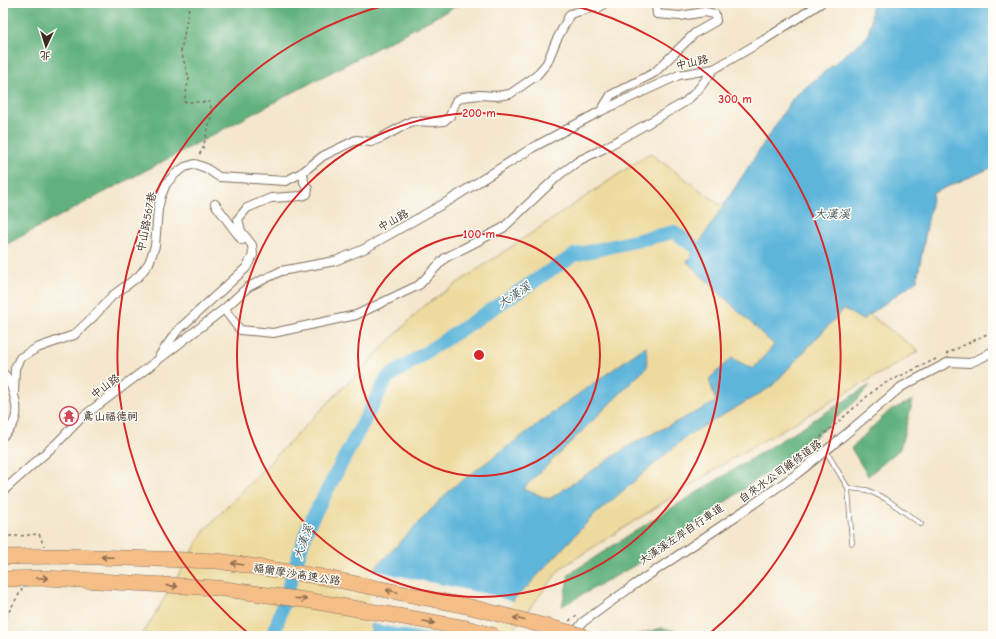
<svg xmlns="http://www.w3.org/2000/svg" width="996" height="639" viewBox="0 0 996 639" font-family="'Comic Neue','LXGW WenKai TC',sans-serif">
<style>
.forest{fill:#60b17e;stroke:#4e6e4e}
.sand{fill:#eeda9e;stroke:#94825e}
.water{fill:#5db5da;stroke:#4c707c}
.pier{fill:#f4e7ce}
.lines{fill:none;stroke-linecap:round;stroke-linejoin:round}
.river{stroke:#5db5da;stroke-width:14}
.service-casing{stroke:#7c6c5c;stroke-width:5.5}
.minor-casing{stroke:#7c6c5c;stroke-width:10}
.path{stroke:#7c6c5c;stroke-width:1.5;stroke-dasharray:3 3;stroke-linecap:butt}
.service{stroke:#fff;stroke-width:4}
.minor{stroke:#fff;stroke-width:8}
.motorway-bridge-casing{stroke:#7c6c5c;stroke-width:16;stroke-linecap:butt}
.motorway-bridge{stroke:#f6be87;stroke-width:15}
.oneway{stroke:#8f6d4d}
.ring{fill:none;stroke:#d62828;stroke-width:2}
.labels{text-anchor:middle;stroke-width:3;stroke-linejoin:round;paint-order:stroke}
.street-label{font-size:11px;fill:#3b2a1e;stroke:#fdfcf7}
.poi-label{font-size:11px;fill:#3b2a1e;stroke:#fdfcf7;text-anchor:start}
.water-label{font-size:12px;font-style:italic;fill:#475b60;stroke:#fdfcf7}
.centre{fill:#d62828;stroke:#fdfcf7;stroke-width:2}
.ring-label{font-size:12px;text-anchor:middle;font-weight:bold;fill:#d62828;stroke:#fdfcf7;stroke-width:3;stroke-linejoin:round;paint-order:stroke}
</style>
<rect width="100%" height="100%" fill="#fdfcf7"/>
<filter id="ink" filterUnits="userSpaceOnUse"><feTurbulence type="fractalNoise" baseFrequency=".025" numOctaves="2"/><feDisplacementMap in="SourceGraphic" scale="8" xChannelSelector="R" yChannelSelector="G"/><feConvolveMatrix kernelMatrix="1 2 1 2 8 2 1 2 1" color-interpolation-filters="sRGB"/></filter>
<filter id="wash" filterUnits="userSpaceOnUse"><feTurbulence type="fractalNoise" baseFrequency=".012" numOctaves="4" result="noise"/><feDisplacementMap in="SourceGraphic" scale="16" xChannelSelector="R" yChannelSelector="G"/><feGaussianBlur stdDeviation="0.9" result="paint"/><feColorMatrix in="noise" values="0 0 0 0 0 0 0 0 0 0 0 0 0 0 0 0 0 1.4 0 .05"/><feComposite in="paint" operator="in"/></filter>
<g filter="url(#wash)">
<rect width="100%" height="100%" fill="#f4e7ce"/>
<!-- forest -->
<g class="forest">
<path d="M3 3H462L3 246Z"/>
<path d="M870 385 858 399 809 442 648 558 562 606 569 574 654 519Z"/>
<path d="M913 400 900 449 868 476 851 448 889 411Z"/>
<path d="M662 628 701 636H632Z"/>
</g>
<!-- sand -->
<path class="sand" d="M650 153 919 351 730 460 561 568 508 636H142L205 530 306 425 425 305Z"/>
<!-- water -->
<path class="water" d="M872 3H993V167L933 193 917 280 862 320 844 309 771 387 687 436 590 519 527 587 473 636H371L373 570 452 488 577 395 646 346 647 367 523 489 549 499 634 443 716 402 709 379 732 358 753 369 774 345 687 262 793 98 868 36 871 21Z"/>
<!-- pier -->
<path class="pier" d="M371 570 492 595 514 602 476 636H438L369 623Z"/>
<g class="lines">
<!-- river -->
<path class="river" d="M273 636 308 526 387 378 574 255 674 232 711 258"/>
</g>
</g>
<g filter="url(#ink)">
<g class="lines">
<defs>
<g id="service">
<path d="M826 451 848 488 867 490 886 499 921 524"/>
<path d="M848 488 852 543"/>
</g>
<g id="minor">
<path d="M601 111 611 95 654 73 695 33 716 21 715 14 705 12 680 16 657 14 656 4 659 3"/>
<path d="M215 204 242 240"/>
<path d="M224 309 240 330 273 333 356 315 419 285 445 258 503 228 559 175 580 160 603 149 685 102 697 91 714 69"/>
<path d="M160 355 177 331 246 268 253 255 252 245 241 231 238 219 247 208 271 198 302 196 307 194 308 189 304 182 303 172"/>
<path d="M3 373C11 379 18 405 16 415 15 424 9 430 3 436"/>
<path d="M14 393 15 368 20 358 37 348 74 335 94 316 112 296 139 276 149 263 155 246 158 209 161 196 166 184 175 174 185 167 195 164 206 168 219 177 286 181 303 172 323 156 356 140 371 142 383 137 412 121 433 122 444 121 450 116 456 101 463 97 479 95 496 96 510 94 536 76 547 63 556 41 570 14 595 7H600L604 3"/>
<path d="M3 491 58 442 81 418 154 363 224 309 248 287 281 271 335 261 364 249 450 200 532 148 601 111 679 75 714 69 764 40 821 3"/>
<path d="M573 635 583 622 634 585 742 512 798 473 834 444 901 387 949 362 970 363 983 357 993 351"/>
</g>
</defs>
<!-- service casing -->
<use href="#service" class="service-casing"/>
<!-- minor casing -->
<use href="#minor" class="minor-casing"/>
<!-- path -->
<g class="path">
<path d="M192 3 189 7 181 52 189 78 184 102H210L212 114 203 148 198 157"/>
<path d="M946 354 993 331"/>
<path d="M771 481 879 386 936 359"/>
<path d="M3 536H18L39 534 44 546"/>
<path d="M569 621 578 615"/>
<path d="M3 622 22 589"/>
</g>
<!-- service -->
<use href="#service" class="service"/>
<!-- minor -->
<use href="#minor" class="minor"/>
<defs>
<g id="motorway-bridge">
<path d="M3 557 65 556 218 561 322 577 471 607 584 636"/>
<path d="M3 579 46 578 217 588 312 601 466 628 495 636"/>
</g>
</defs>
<!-- motorway-bridge casing -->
<use href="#motorway-bridge" class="motorway-bridge-casing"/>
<!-- motorway-bridge -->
<use href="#motorway-bridge" class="motorway-bridge"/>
</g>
<!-- one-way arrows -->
<defs><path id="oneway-shaft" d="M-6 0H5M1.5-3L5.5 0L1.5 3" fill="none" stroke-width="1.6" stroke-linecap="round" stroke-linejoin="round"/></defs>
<g class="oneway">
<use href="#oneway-shaft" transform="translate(107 557) rotate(-178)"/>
<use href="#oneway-shaft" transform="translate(237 564) rotate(-172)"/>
<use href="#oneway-shaft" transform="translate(42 578)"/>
<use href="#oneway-shaft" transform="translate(172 586) rotate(4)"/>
<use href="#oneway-shaft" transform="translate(392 591) rotate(-168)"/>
<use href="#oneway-shaft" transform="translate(301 599) rotate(7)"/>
<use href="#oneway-shaft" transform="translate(519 619) rotate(-166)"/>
<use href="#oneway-shaft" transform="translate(429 622) rotate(10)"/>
</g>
</g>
<!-- distance rings -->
<g class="ring">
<circle cx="479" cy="355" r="121"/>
<circle cx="479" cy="355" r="242"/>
<path d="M249 634A362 362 0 0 1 394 3M564 3A362 362 0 0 1 709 634"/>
</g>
<!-- icons -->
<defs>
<symbol id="temple-ring" viewBox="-11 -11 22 22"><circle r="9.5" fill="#fdfcf7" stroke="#d1495b" stroke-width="1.5"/><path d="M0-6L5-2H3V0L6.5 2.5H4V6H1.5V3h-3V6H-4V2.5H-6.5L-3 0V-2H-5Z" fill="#d1495b"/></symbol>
</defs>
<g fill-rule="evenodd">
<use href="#temple-ring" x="58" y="405" width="22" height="22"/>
</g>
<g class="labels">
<!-- street labels -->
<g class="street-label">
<text transform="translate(692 62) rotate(-13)" y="4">中山路</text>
<text transform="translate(393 220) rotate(-29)" y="4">中山路</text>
<text transform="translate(146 222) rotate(-79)" y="4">中山路567巷</text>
<text transform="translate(105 386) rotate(-37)" y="4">中山路</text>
<text transform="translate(780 471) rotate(-36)" y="4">自來水公司維修道路</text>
<text transform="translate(681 534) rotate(-34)" y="4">大漢溪左岸自行車道</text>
<text transform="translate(297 574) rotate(9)" y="4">福爾摩沙高速公路</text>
</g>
<!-- poi labels -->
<g class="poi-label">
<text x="83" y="420">鳶山福德祠</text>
</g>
<!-- water labels -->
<g class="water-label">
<text x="832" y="218">大漢溪</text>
<text transform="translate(514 295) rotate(-33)" y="4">大漢溪</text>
<text transform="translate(303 542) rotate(-71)" y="4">大漢溪</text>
</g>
</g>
<circle cx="479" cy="355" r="6" class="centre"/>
<g class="ring-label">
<text x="735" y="103">300 m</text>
<text x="479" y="117">200 m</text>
<text x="479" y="238">100 m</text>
</g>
<!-- margin -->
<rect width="996" height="639" fill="none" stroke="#fdfcf7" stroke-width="16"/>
<!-- north arrow -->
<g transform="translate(46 46) rotate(184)" stroke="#fdfcf7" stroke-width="3" paint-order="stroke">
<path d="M0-3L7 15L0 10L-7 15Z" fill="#3b2a1e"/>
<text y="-6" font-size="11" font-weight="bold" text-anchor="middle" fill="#3b2a1e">北</text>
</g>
</svg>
